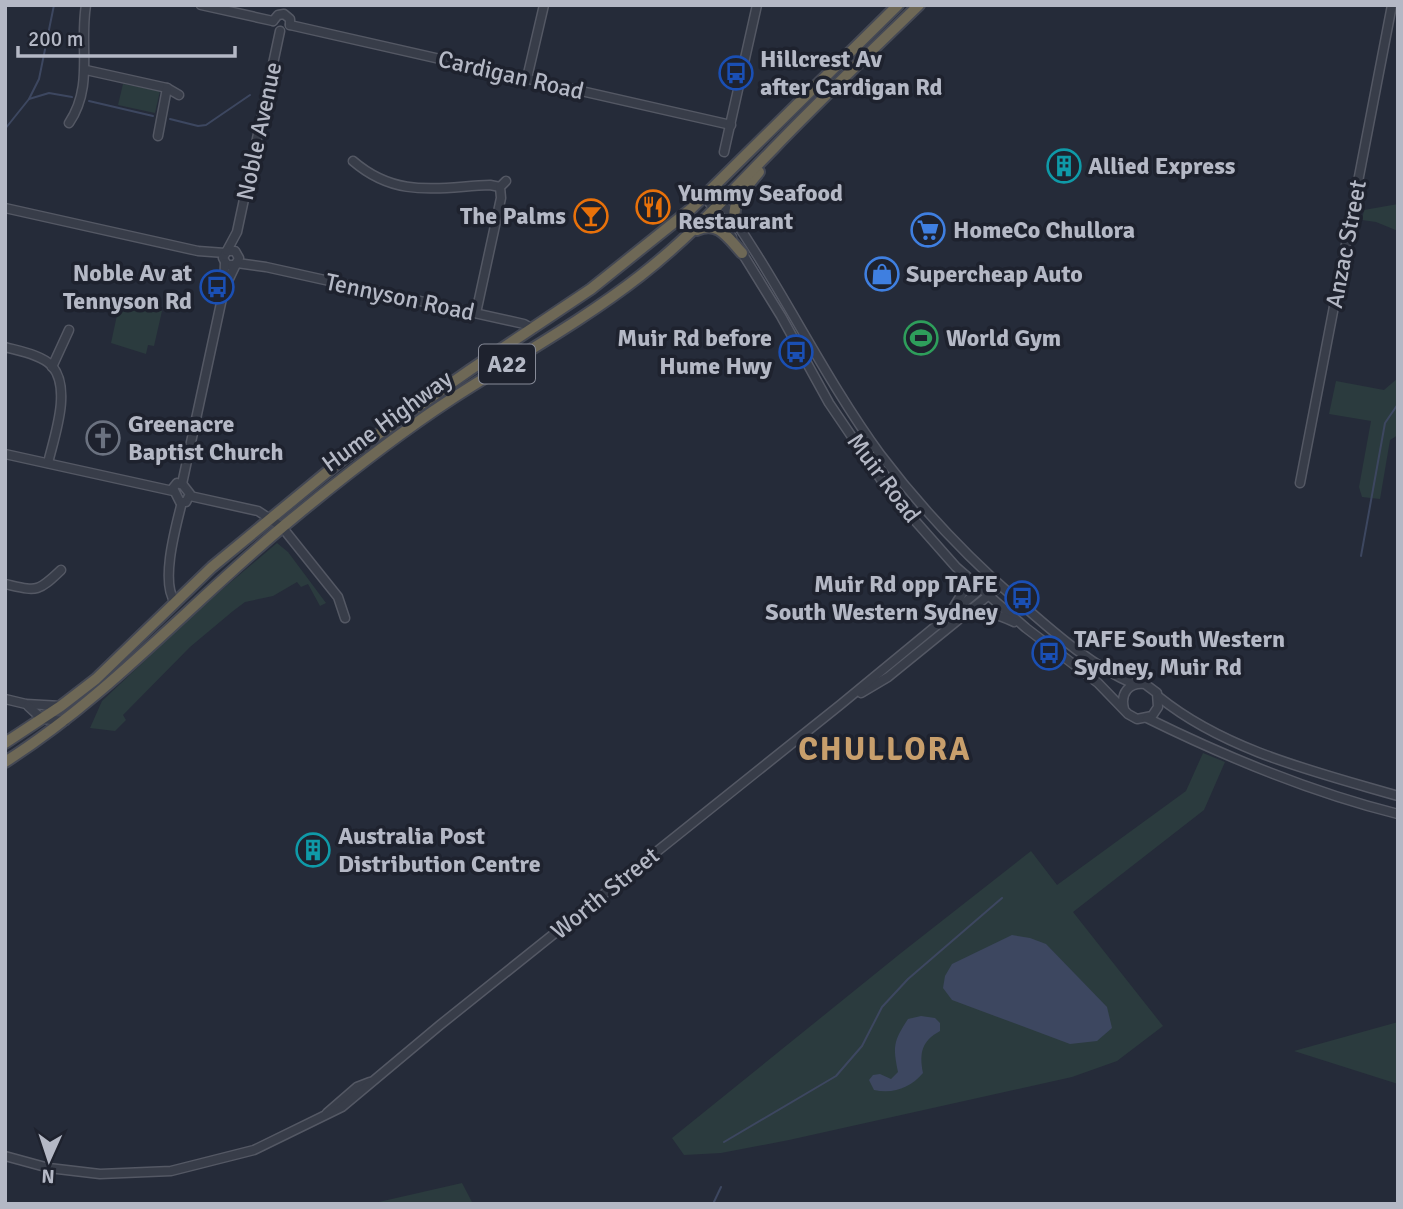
<svg xmlns="http://www.w3.org/2000/svg" width="1403" height="1209" viewBox="0 0 1403 1209" font-family="Signika,sans-serif">
<style>
.green{fill:#2b3b3e}
.water{fill:#3d4760}
.lines{fill:none;stroke-linecap:round;stroke-linejoin:round}
.stream{stroke:#3d4760;stroke-width:2}
.minor-casing{stroke:#545864;stroke-width:11}
.highway-casing{stroke:#444854;stroke-width:14}
.minor{stroke:#383d49;stroke-width:8}
.highway{stroke:#6e6856;stroke-width:10}
.labels{text-anchor:middle;stroke-width:7;stroke-linejoin:round;paint-order:stroke}
.shield{fill:#1e222e;stroke:#878b98;stroke-width:2}
.shield-label{font-size:23px;font-weight:bold;fill:#b4b8c5}
.poi-label{font-size:24px;font-weight:bold;fill:#b4b8c5;stroke:#1e222e;text-anchor:start}
.street-label{font-size:24px;fill:#b4b8c5;stroke:#1e222e}
.district-label{font-size:32px;font-weight:bold;letter-spacing:2px;fill:#c89f6c;stroke:#1e222e}
</style>
<rect width="100%" height="100%" fill="#252b39"/>
<!-- green -->
<g class="green">
<path d="M123 84 160 91 155 113 118 105Z"/>
<path d="M1398 204V231L1376 222 1362 220 1364 210Z"/>
<path d="M120 301 162 311 154 346 148 345 146 354 111 343Z"/>
<path d="M1398 378V435L1390 440 1380 499 1362 497 1359 487 1371 421 1329 414 1336 381 1384 390Z"/>
<path d="M277 543 288 552 326 603 320 606 308 584 301 587 297 582 273 596 245 602 233 611 190 647 123 715 126 720 115 731 90 728 102 701 206 603Z"/>
<path d="M1203 753 1225 762 1204 810 1073 912 1163 1026 1117 1061 1072 1077 789 1140 721 1153 684 1155 672 1138 901 953 1031 851 1057 885 1186 791Z"/>
<path d="M1398 1022V1084L1294 1051Z"/>
<path d="M462 1183 473 1204H370Z"/>
</g>
<!-- water -->
<g class="water">
<path d="M1012 935 1030 938 1046 944 1107 1007 1112 1028 1097 1041 1070 1044 952 1000 943 988 945 976 952 964Z"/>
<path d="M921 1016 935 1018 940 1023V1031C922 1041 919 1052 923 1073 910 1088 894 1094 874 1090L869 1080 873 1075 880 1074 891 1079 898 1072C893 1046 893 1042 908 1019Z"/>
</g>
<g class="lines">
<!-- stream -->
<g class="stream">
<path d="M29 99 49 93 72 97"/>
<path d="M89 101 153 116"/>
<path d="M170 119 198 126 206 125 250 95"/>
<path d="M5 129 29 99 39 79 54 5"/>
<path d="M1361 556 1385 423 1398 404"/>
<path d="M724 1142 836 1076 862 1046 882 1007 908 979 1002 898"/>
<path d="M713 1204 721 1187"/>
</g>
<defs>
<g id="minor">
<path d="M201 5 273 21"/>
<path d="M273 21 278 15 284 14 290 19V25"/>
<path d="M290 25 731 125"/>
<path d="M86 70 167 88 179 95"/>
<path d="M527 78 544 5"/>
<path d="M69 123C94 86 79 46 86 5"/>
<path d="M158 136 167 88"/>
<path d="M724 152 757 5"/>
<path d="M353 161C397 199 438 187 490 185L500 187"/>
<path d="M712 189C775 272 818 369 880 454 923 511 972 562 1026 608 1059 637 1094 667 1134 684"/>
<path d="M705 196 732 237"/>
<path d="M5 208 198 251 225 253"/>
<path d="M739 248 781 316 829 403 888 490 956 567 1026 628 1098 683 1128 714 1137 719 1152 716 1158 707 1157 693 1145 684C1129 682 1120 693 1124 709"/>
<path d="M237 263 266 267 524 324 533 329"/>
<path d="M235 265H227L223 258 237 232 280 31"/>
<path d="M225 287 239 258 235 251H227"/>
<path d="M476 313 501 198 500 187 506 181"/>
<path d="M5 347C19 351 42 355 52 366 72 389 54 437 48 463"/>
<path d="M52 367 69 330"/>
<path d="M5 454 173 491"/>
<path d="M177 483 183 485 190 494 186 502H180L173 488Z"/>
<path d="M1300 483 1392 5"/>
<path d="M182 484 224 289 225 263"/>
<path d="M190 496 258 511 282 527 338 597 345 618"/>
<path d="M5 584C37 591 37 593 61 570"/>
<path d="M175 602C160 582 176 526 182 502"/>
<path d="M950 613 963 592 965 575"/>
<path d="M970 617C987 609 999 615 1014 622"/>
<path d="M861 693 888 677 1000 586"/>
<path d="M1159 697C1226 751 1316 772 1398 796"/>
<path d="M5 699 26 704 61 706"/>
<path d="M28 706 42 719 65 721"/>
<path d="M1147 718C1228 758 1310 792 1398 814"/>
<path d="M327 1113 357 1087 370 1082"/>
<path d="M5 1156 49 1168 100 1174 171 1171 254 1150 342 1107 440 1025 840 705 993 579"/>
</g>
<g id="highway">
<path d="M736 223C729 203 747 187 759 172"/>
<path d="M697 230C718 220 728 238 742 253"/>
<path d="M5 743 61 706 96 679 212 567 343 459 470 370 591 289 691 209 898 5"/>
<path d="M5 762C112 694 195 598 292 519 343 477 395 436 450 400 513 359 581 322 640 276 689 238 731 192 774 148 821 99 870 52 919 5"/>
</g>
</defs>
<!-- minor casing -->
<use href="#minor" class="minor-casing"/>
<!-- highway casing -->
<use href="#highway" class="highway-casing"/>
<!-- minor -->
<use href="#minor" class="minor"/>
<!-- highway -->
<use href="#highway" class="highway"/>
</g>
<!-- icons -->
<defs>
<symbol id="bus-ring" viewBox="-11 -11 22 22"><circle r="9.5" fill="#1e222e" stroke="#1a4fb4" stroke-width="1.5"/><path d="M-5-6H5V4H4V6H2V4H-2V6H-4V4H-5ZM-3.5-4V0h7V-4ZM-3.5 1.2v1.5H-2V1.2ZM2 1.2v1.5H3.5V1.2Z" fill="#1a4fb4"/></symbol>
<symbol id="building-ring" viewBox="-11 -11 22 22"><circle r="9.5" fill="#1e222e" stroke="#0f9aa8" stroke-width="1.5"/><path d="M-4-6H4V6H1V3H-1V6H-4ZM-2.5-4.3h1.7v1.8h-1.7ZM.8-4.3h1.7v1.8H.8ZM-2.5-1h1.7V.8h-1.7ZM.8-1h1.7V.8H.8Z" fill="#0f9aa8"/></symbol>
<symbol id="restaurant-ring" viewBox="-11 -11 22 22"><circle r="9.5" fill="#1e222e" stroke="#e8710a" stroke-width="1.5"/><path d="M-5-6h1v4h1v-4h1v4h1v-4h1v5L-1.5 .5V6h-2V.5L-5-1ZM5-6V6H3V1.5H1.5Q1.5-4 5-6Z" fill="#e8710a"/></symbol>
<symbol id="bar-ring" viewBox="-11 -11 22 22"><circle r="9.5" fill="#1e222e" stroke="#e8710a" stroke-width="1.5"/><path d="M-6-5H6L.8 .8V4.5H3.5V6h-7V4.5H-.8V.8Z" fill="#e8710a"/></symbol>
<symbol id="supermarket-ring" viewBox="-11 -11 22 22"><circle r="9.5" fill="#1e222e" stroke="#3f7fe0" stroke-width="1.5"/><path d="M-6-5.5h2.5l.6 2H6L4.5 2H-2.5L-4.4-4H-6ZM-1.5 3.2a1.3 1.3 0 1 0 .1 0ZM3 3.2a1.3 1.3 0 1 0 .1 0Z" fill="#3f7fe0"/></symbol>
<symbol id="shop-ring" viewBox="-11 -11 22 22"><circle r="9.5" fill="#1e222e" stroke="#3f7fe0" stroke-width="1.5"/><path d="M-5-2.5h2.3a2.7 3.5 0 0 1 5.4 0H5L5.5 6h-11ZM-1.5-2.5h3a1.5 2.3 0 0 0-3 0Z" fill="#3f7fe0"/></symbol>
<symbol id="stadium-ring" viewBox="-11 -11 22 22"><circle r="9.5" fill="#1e222e" stroke="#2e9e5b" stroke-width="1.5"/><path d="M0-5a6.5 5 0 1 0 0 10a6.5 5 0 1 0 0-10ZM-3.5-1.8h7v3.6h-7Z" fill="#2e9e5b"/></symbol>
<symbol id="church-ring" viewBox="-11 -11 22 22"><circle r="9.5" fill="#1e222e" stroke="#6b7280" stroke-width="1.5"/><path d="M-1.2-6h2.4v3.5h3.3v2.4h-3.3V6h-2.4V-.1h-3.3v-2.4h3.3Z" fill="#6b7280"/></symbol>
</defs>
<g fill-rule="evenodd">
<use href="#bus-ring" x="717" y="54" width="38" height="38"/>
<use href="#building-ring" x="1045" y="147" width="38" height="38"/>
<use href="#restaurant-ring" x="634" y="188" width="38" height="38"/>
<use href="#bar-ring" x="572" y="197" width="38" height="38"/>
<use href="#supermarket-ring" x="909" y="211" width="38" height="38"/>
<use href="#shop-ring" x="863" y="255" width="38" height="38"/>
<use href="#bus-ring" x="198" y="268" width="38" height="38"/>
<use href="#stadium-ring" x="902" y="319" width="38" height="38"/>
<use href="#bus-ring" x="777" y="333" width="38" height="38"/>
<use href="#church-ring" x="84" y="419" width="38" height="38"/>
<use href="#bus-ring" x="1003" y="579" width="38" height="38"/>
<use href="#bus-ring" x="1030" y="634" width="38" height="38"/>
<use href="#building-ring" x="294" y="831" width="38" height="38"/>
</g>
<g class="labels">
<!-- shield labels -->
<rect class="shield" x="479" y="344.5" width="56" height="39" rx="5"/>
<g class="shield-label">
<text x="507" y="372">A22</text>
</g>
<!-- poi labels -->
<g class="poi-label">
<text x="760" y="67">Hillcrest Av<tspan x="760" dy="28">after Cardigan Rd</tspan></text>
<text x="1088" y="174">Allied Express</text>
<text x="678" y="201">Yummy Seafood<tspan x="678" dy="28">Restaurant</tspan></text>
<text x="566" y="224" text-anchor="end">The Palms</text>
<text x="953" y="238">HomeCo Chullora</text>
<text x="192" y="281" text-anchor="end">Noble Av at<tspan x="192" dy="28">Tennyson Rd</tspan></text>
<text x="906" y="282">Supercheap Auto</text>
<text x="772" y="346" text-anchor="end">Muir Rd before<tspan x="772" dy="28">Hume Hwy</tspan></text>
<text x="946" y="346">World Gym</text>
<text x="128" y="432">Greenacre<tspan x="128" dy="28">Baptist Church</tspan></text>
<text x="998" y="592" text-anchor="end">Muir Rd opp TAFE<tspan x="998" dy="28">South Western Sydney</tspan></text>
<text x="1074" y="647">TAFE South Western<tspan x="1074" dy="28">Sydney, Muir Rd</tspan></text>
<text x="338" y="844">Australia Post<tspan x="338" dy="28">Distribution Centre</tspan></text>
</g>
<!-- street labels -->
<g class="street-label">
<text transform="translate(511 75) rotate(13)" y="8">Cardigan Road</text>
<text transform="translate(259 131) rotate(-78)" y="8">Noble Avenue</text>
<text transform="translate(1346 244) rotate(-79)" y="8">Anzac Street</text>
<text transform="translate(400 297) rotate(12)" y="8">Tennyson Road</text>
<text transform="translate(387 421) rotate(-36)" y="8">Hume Highway</text>
<text transform="translate(884 478) rotate(53)" y="8">Muir Road</text>
<text transform="translate(605 893) rotate(-39)" y="8">Worth Street</text>
</g>
<!-- district labels -->
<g class="district-label">
<text x="885" y="760">CHULLORA</text>
</g>
</g>
<!-- border -->
<rect width="1403" height="1209" fill="none" stroke="#b4b8c5" stroke-width="14"/>
<!-- north arrow -->
<g transform="translate(49 1160) rotate(183)" stroke="#1e222e" stroke-width="5" paint-order="stroke">
<path d="M0-5L12 26L0 18L-12 26Z" fill="#b4b8c5"/>
<text y="-10" font-size="19" font-weight="bold" text-anchor="middle" fill="#b4b8c5">N</text>
</g>
<!-- scale -->
<path d="M18 46v10h217v-10" fill="none" stroke="#b4b8c5" stroke-width="3.5"/>
<text x="28" y="46" font-size="21" fill="#b4b8c5" stroke="#1e222e" stroke-width="5" paint-order="stroke">200 m</text>
</svg>
